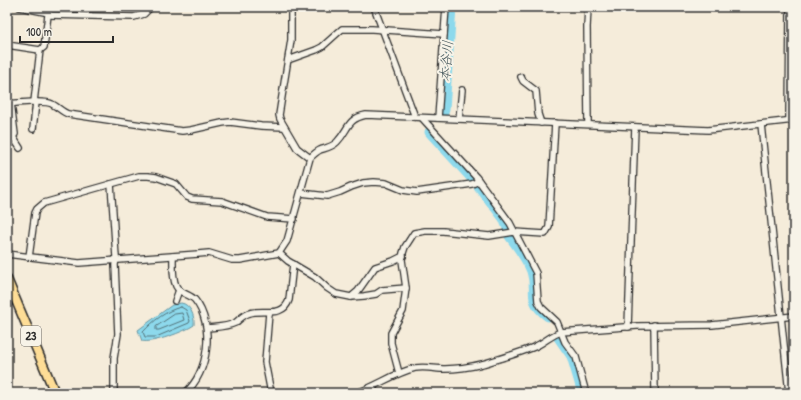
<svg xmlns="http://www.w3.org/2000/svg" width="801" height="400" viewBox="0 0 801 400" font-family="'Patrick Hand','Klee One',sans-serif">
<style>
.water{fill:#8dd9ec;stroke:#66939f}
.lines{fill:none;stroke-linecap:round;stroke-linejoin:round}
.shore{stroke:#527178;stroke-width:1}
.river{stroke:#8dd9ec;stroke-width:11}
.minor-casing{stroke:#2b2b2b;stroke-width:8}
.primary-casing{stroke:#2b2b2b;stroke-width:11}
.minor{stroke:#f7f3e8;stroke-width:5.5}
.primary{stroke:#fedd96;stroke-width:8}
.labels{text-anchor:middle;stroke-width:4;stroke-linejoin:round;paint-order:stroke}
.shield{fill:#f7f3e8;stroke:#686764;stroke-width:1}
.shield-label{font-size:12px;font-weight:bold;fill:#2b2b2b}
.water-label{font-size:14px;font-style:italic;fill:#44565b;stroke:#f7f3e8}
</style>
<rect width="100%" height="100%" fill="#f5ecda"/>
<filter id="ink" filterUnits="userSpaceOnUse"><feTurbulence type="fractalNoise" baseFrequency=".025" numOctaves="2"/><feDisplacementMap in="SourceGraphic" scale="8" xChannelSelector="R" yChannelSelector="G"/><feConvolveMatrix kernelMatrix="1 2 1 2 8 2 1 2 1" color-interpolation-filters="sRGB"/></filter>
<g filter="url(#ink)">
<!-- water -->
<path class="water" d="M181 303C190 304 195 316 194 325 186 331 152 344 142 341L138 330 172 305Z"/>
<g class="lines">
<!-- shore -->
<g class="shore">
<path d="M181 307 186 310 190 321 189 323 156 337H145L143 332C153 321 167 310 181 307Z"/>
<path d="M175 314 182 313 184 320 159 330H156V327Z"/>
</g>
<!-- river -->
<g class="river">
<path d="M442 114 444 110 451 7"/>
<path d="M431 131 430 132 473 179"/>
<path d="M479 186 504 218 508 228"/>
<path d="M510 236C518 247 527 258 532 271 539 292 526 299 548 316"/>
<path d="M558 336 572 356 583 393"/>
</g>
<defs>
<g id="minor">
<path d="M20 7 49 13"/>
<path d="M291 7V40L279 115 280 119 297 148 310 158"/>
<path d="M374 7 415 117"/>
<path d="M49 15 134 17 144 14 151 7"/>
<path d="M7 45 40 50"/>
<path d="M288 60 316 50 322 47 342 29H372L444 34"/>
<path d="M521 77 523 81 536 91 538 114 541 123"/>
<path d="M34 102 40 50 44 47 49 7"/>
<path d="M7 104C15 103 46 100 52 104 58 107 62 112 68 114L182 131 191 130 222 123 230 122 261 126 284 127"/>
<path d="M422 118 476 177 510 223 536 273 538 301 541 307 557 322 565 342 576 357 586 393"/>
<path d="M438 118 446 7"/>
<path d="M459 119 462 90"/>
<path d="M789 120 790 7"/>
<path d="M588 124 587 27 588 7"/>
<path d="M761 124 789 393"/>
<path d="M33 129 36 102"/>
<path d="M13 137 20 148"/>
<path d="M7 141 13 137 15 134 11 103"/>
<path d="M111 184 116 257 115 265 118 334 114 358V393"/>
<path d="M301 193 327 196 340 192 351 187 363 183 374 182 386 183 403 190 417 192 472 184 479 181"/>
<path d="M279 253 288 261 315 277 327 288 336 294 351 297 364 296 376 294 382 290 406 288"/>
<path d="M7 254 79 263 198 254 209 253 232 260H240L279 253 287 241 310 158C313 155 316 152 320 150 326 148 332 147 337 142 349 130 346 119 366 115L708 130 794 120"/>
<path d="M173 256C173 266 172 277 176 286 180 294 190 294 195 300 215 325 209 373 185 393"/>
<path d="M29 257 35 213 37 209 44 203 139 176H148L156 177 176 184 187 197 192 199 222 201 267 217 294 219"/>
<path d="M351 297 358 291 375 267 393 261 403 256"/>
<path d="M175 301 179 290"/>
<path d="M269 313 265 362 271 393"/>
<path d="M654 325 655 393"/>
<path d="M628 327 635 127"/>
<path d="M207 328C216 327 227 327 235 323 240 319 244 314 250 313 264 309 283 318 289 300L293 264"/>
<path d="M399 373 391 343V333L403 311 406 288 402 260 403 253 405 247 414 233 425 231H443L489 236 514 232 545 234 549 227 555 123"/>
<path d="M372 387 376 393"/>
<path d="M356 393C376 387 394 373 415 368 426 366 435 369 445 369 458 369 470 367 482 364 499 359 517 354 534 347 544 343 551 335 561 332L637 326 712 325 794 316"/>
</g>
<path id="primary" d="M7 279 55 393"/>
</defs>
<!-- minor casing -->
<use href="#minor" class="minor-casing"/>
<!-- primary casing -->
<use href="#primary" class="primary-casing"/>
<!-- minor -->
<use href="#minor" class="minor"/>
<!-- primary -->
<use href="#primary" class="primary"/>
</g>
</g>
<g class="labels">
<!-- shield labels -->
<rect class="shield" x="21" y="326" width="20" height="20" rx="3"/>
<g class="shield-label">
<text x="31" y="340">23</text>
</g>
<!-- water labels -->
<g class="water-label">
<text transform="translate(446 61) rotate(-85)" y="5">本谷川</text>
</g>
</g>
<!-- margin -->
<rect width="801" height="400" fill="none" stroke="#f7f3e8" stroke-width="24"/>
<rect x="12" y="12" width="777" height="376" fill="none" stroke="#2b2b2b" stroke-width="1.5" filter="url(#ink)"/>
<!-- scale -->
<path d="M20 36v6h93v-6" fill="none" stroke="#2b2b2b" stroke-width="2"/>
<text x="26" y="36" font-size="12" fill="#2b2b2b" stroke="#f7f3e8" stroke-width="3" paint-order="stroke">100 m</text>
</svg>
